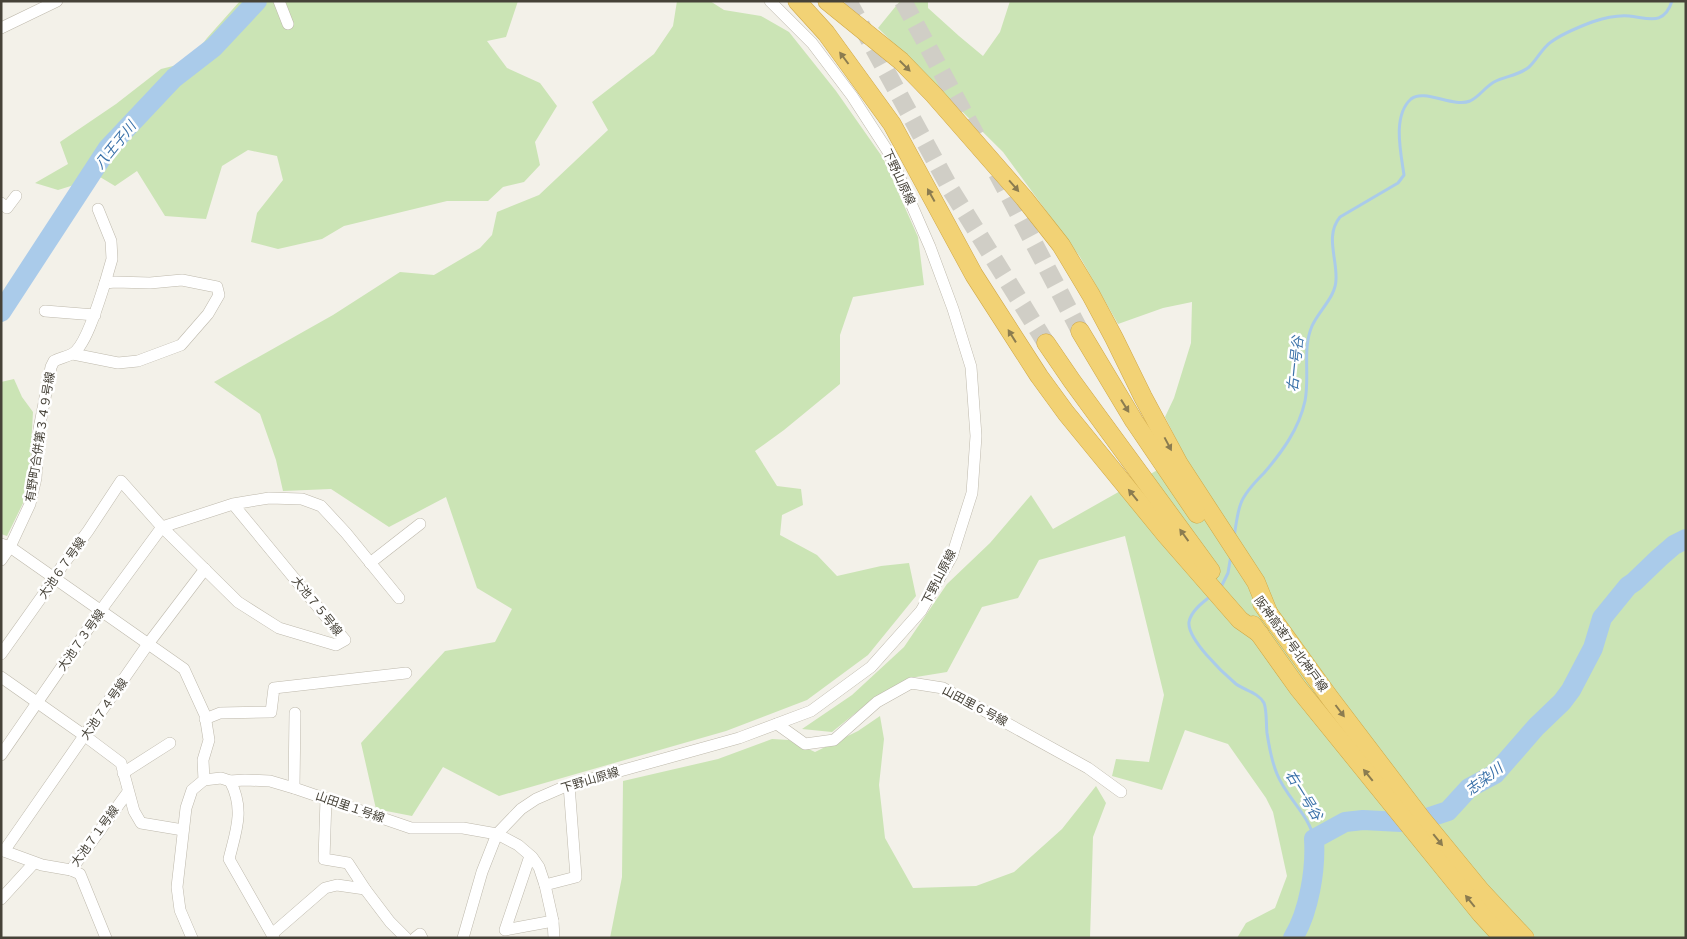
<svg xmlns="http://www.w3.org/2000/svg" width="1687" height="939" viewBox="0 0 1687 939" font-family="Helvetica,'Noto Sans JP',sans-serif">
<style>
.green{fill:#cbe4b5}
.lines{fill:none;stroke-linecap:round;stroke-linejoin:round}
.stream{stroke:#aacbea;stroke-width:3}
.river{stroke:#aacbea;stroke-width:20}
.highway-tunnel{stroke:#d0cec6;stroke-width:18;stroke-dasharray:18 9;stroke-linecap:butt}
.minor-casing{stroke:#beb9ac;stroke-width:12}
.highway-casing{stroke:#d0a846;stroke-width:19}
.minor{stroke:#fff;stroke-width:11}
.highway{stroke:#f2d275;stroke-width:18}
.oneway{fill:#8b7c50}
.labels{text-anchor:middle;stroke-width:5;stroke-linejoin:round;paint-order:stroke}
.street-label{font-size:12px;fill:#464238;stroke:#fff}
.water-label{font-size:14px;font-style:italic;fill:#3a71a9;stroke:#fff}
</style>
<rect width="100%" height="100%" fill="#f3f1e9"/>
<!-- green -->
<g class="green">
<path d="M240 1H518L506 37 487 41 507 68 540 83 557 106 535 142 540 165 524 182 503 187 488 201H447L344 226 322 239 278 249 251 242 257 213 283 180 277 156 248 150 222 166 206 219 165 216 137 171 115 186 100 177 58 190 35 183 68 164 60 142 116 104 161 69 189 62 207 38Z"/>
<path d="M677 1H710L724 10 761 16 789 32 836 91 883 158 918 237 924 285 853 297 840 335V384L784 430 755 451 777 486 801 489 803 505 782 515 780 535 817 555 837 576 881 566 909 563 916 596 868 655 807 700 726 731 499 796 443 767 412 816 376 809 361 743 445 651 495 642 512 609 477 588 446 497 389 527 331 489 283 491 276 460 260 414 214 382 333 315 400 272 434 275 480 248 492 235 497 212 539 195 608 130 592 102 654 54 673 26Z"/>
<path d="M900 1H928V8L959 36 983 56 1000 32 1010 1H1686V938H1237L1246 923 1275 908 1287 876 1273 812 1266 798 1228 744 1185 730 1162 790 1112 776 1116 759 1149 762 1164 695 1125 536 1039 560 1018 598 982 607 947 672 910 678 863 707 832 732 802 729 852 695 904 647 947 584 990 543 1031 495 1053 529 1184 455 1165 417 1174 398 1191 343 1192 302 1163 308 1118 324 1080 257 1003 152 878 28Z"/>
<path d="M14 379 22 397 33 412 30 466 25 499 7 536 1 534V382Z"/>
<path d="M880 716 884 739 879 785 885 838 913 888 976 886 1014 872 1062 829 1096 786 1106 803 1093 837 1090 938H610L622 877 623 781 718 759 772 739 789 740 815 752 858 731Z"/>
</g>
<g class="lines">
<!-- stream -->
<g class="stream">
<path d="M1234 537C1236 526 1237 513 1241 503 1245 492 1256 481 1264 473 1282 452 1299 429 1305 401 1310 376 1302 349 1312 326 1319 310 1336 297 1336 279 1337 258 1325 235 1340 217L1398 183 1404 175C1401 153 1392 116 1411 99 1424 88 1453 108 1470 101 1479 97 1485 87 1494 82 1505 76 1518 76 1529 67 1537 60 1542 48 1551 42 1563 33 1579 27 1592 22 1604 18 1617 15 1629 16 1649 18 1664 26 1672 1"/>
<path d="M1220 589 1228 573 1231 555"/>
<path d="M1211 596C1203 602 1191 611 1189 622 1187 639 1223 673 1236 684 1244 690 1259 693 1264 703 1267 711 1266 724 1267 733 1269 746 1272 762 1277 774 1286 797 1310 816 1314 839"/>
</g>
<!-- river -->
<g class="river">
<path d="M1 312 108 148 174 78 214 47 257 1"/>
<path d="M1293 938C1309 912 1316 869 1314 839L1345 822 1363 820 1401 822 1427 818 1448 811 1469 788 1495 774 1536 727 1562 702 1571 690 1593 648 1602 618 1628 586 1634 582 1659 558 1674 545 1686 539"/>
</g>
<!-- highway-tunnel -->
<g class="highway-tunnel">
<path d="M848 1 951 190 1046 343"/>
<path d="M903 1 978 139"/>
<path d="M997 173 1080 331"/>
</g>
<defs>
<g id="minor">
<path d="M279 1 288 24"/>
<path d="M1 28 57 1"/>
<path d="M1 203 7 208 16 196"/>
<path d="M45 311 95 315"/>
<path d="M73 354 118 363 138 361 181 345 208 314 219 295 217 287 182 280 150 283 115 282 105 283 112 259 111 241 98 209"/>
<path d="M233 504 345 640 336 645 279 628 238 602 162 527 233 504 269 498 302 499 321 506 346 533 399 598"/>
<path d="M1 544 10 547 184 669 205 715 209 740 203 760 204 780 192 790 186 808 177 887 180 910 192 938"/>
<path d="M1 560 10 547 30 504 36 478 39 429 51 367 54 361C60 358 66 357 72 354 86 347 100 298 105 283"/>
<path d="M370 563 420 524"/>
<path d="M1 654 43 595 54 577 88 531 121 481 162 527 101 610 1 755"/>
<path d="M1 677 85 736 121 763 134 811 141 823 183 830"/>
<path d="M205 719 220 713 271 712 274 688 406 673"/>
<path d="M777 724 805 744 834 740 877 702 911 683 943 688 1088 768 1121 792"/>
<path d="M123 773 170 743"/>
<path d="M204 780 221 778 230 781 245 780 270 781 297 789 411 828H463L497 834 518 845 532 857 539 867 545 885"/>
<path d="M230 781C245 809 236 831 229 859L274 938"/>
<path d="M294 788 295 713"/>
<path d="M1 850 42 865 71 870 128 792"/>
<path d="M4 851 148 644 205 569"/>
<path d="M530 856 505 930 553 921"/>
<path d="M71 870 80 874 106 938"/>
<path d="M365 889 390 922 406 938"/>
<path d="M1 899 34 863"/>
<path d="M272 934 325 888 337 885 365 889 348 863 324 859 326 799"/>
<path d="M415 938 420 934 422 938"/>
<path d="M463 938 482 872 497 834 521 809 536 799 566 786 739 738 811 711 871 667 921 611 952 556 972 493 976 436 971 367 953 309 930 247 889 153 852 96 812 43 770 1"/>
<path d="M554 938 553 921 545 885 576 877 569 785"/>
</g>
<g id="highway">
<path d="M797 1 826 33 892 124 974 275 1039 376 1066 413 1165 534 1240 620 1260 634"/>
<path d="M827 1 901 61 934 95 1024 198 1061 245 1091 295 1114 338 1143 397 1179 464 1256 582 1269 614"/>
<path d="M1080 331 1134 421 1197 514"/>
<path d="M1046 343 1072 381 1211 571"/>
<path d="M1262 604 1330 698 1422 819 1481 891 1525 938"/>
<path d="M1253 625 1298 688 1481 914 1503 938"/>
</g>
</defs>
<!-- minor casing -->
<use href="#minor" class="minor-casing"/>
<!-- highway casing -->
<use href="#highway" class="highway-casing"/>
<!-- minor -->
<use href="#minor" class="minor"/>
<!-- highway -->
<use href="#highway" class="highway"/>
</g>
<!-- one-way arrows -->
<defs><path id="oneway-solid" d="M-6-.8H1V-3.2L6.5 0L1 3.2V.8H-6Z" transform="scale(1.25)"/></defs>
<g class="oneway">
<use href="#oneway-solid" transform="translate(844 58) rotate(-127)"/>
<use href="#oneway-solid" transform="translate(905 66) rotate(45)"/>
<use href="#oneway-solid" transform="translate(1014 186) rotate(49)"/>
<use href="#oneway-solid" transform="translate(931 195) rotate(-119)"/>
<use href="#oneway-solid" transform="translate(1012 336) rotate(-122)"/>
<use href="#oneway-solid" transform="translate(1125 406) rotate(58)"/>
<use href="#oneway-solid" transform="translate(1168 444) rotate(62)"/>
<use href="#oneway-solid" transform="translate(1133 495) rotate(-129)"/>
<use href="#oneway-solid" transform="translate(1184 535) rotate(-126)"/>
<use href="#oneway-solid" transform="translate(1340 711) rotate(53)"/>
<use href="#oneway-solid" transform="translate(1368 775) rotate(-129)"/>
<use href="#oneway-solid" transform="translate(1438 840) rotate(51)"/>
<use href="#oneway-solid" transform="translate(1470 901) rotate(-129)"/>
</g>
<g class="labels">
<!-- street labels -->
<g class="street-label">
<text transform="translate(899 177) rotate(65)" y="4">下野山原線</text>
<text transform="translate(40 437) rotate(-81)" y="4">有野町合併第３４９号線</text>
<text transform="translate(62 568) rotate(-55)" y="4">大池６７号線</text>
<text transform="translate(939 577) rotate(-63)" y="4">下野山原線</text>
<text transform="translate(317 606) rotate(51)" y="4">大池７５号線</text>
<text transform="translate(81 640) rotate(-55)" y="4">大池７３号線</text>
<text transform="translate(1291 644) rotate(54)" y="4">阪神高速7号北神戸線</text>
<text transform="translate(975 706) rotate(28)" y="4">山田里６号線</text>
<text transform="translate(104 709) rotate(-55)" y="4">大池７４号線</text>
<text transform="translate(590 780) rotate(-17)" y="4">下野山原線</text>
<text transform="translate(350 807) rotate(19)" y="4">山田里１号線</text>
<text transform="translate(95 836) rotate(-54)" y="4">大池７１号線</text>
</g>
<!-- water labels -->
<g class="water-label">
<text transform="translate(115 145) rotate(-51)" y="5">八王子川</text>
<text transform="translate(1295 364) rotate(-84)" y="5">右一号谷</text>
<text transform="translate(1484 779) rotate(-37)" y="5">志染川</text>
<text transform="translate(1304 795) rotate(58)" y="5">右一号谷</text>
</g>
</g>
<!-- border -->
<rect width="1687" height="939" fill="none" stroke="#464238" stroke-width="5"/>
</svg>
